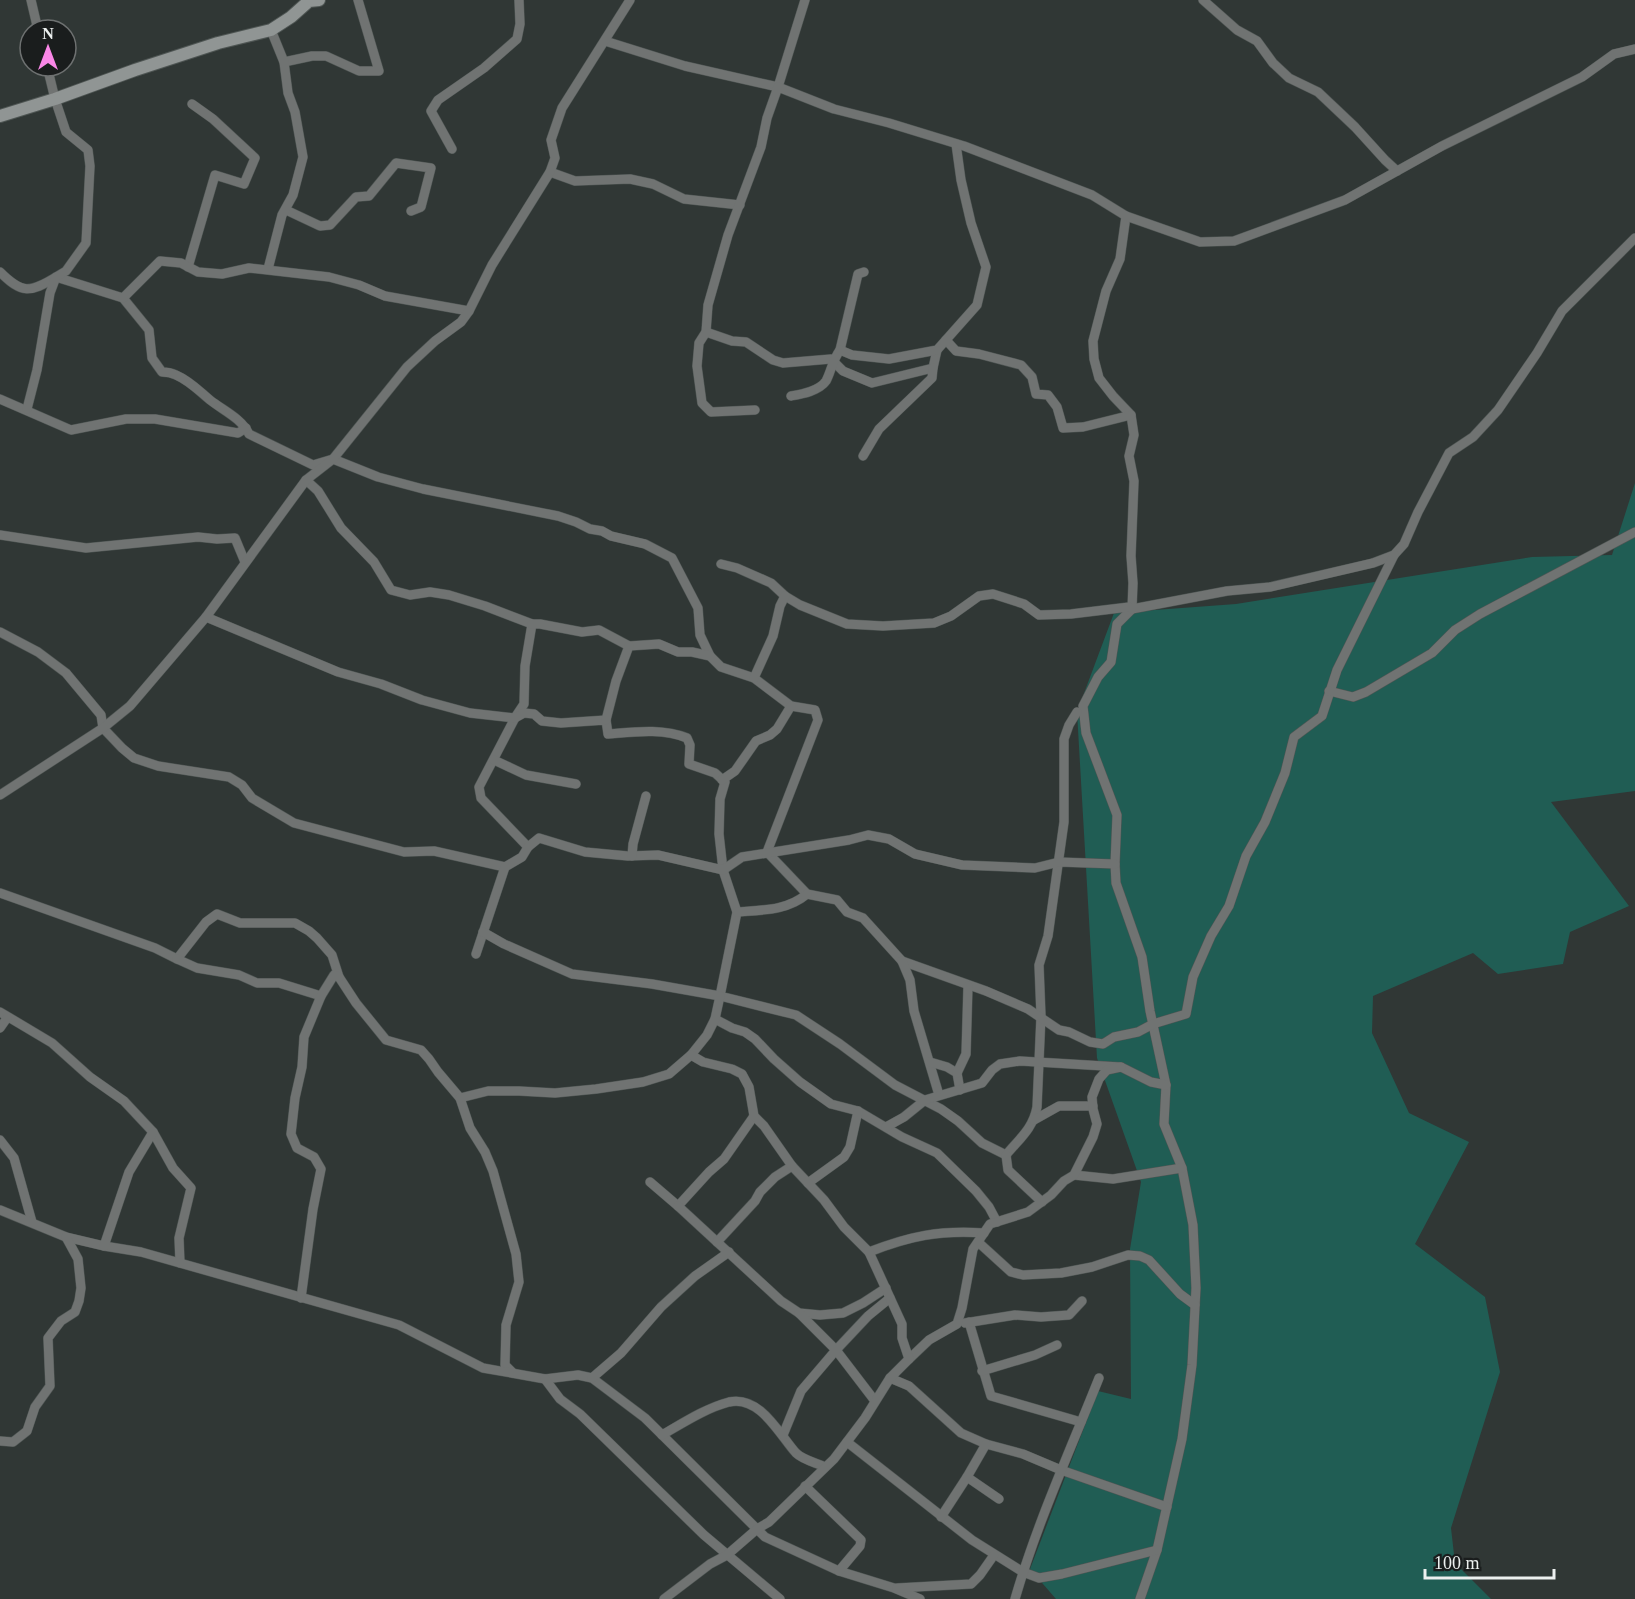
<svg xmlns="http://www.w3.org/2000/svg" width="1635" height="1599" viewBox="0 0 1635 1599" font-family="Georgia,serif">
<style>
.green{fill:#205d54}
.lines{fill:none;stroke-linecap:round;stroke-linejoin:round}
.street-casing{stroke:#4e5553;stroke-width:10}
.secondary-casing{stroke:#4e5553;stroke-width:14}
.street{stroke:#707372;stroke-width:9}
.secondary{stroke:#909594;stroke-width:12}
</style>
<rect width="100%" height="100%" fill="#303735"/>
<!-- green -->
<path class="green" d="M1635 483V791L1551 802 1629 906 1570 932 1563 964 1498 974 1473 953 1373 996 1372 1033 1409 1113 1469 1142 1415 1244 1485 1297 1500 1372 1451 1528 1455 1563 1491 1599H1056L1030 1569 1098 1391 1131 1399 1130 1249 1141 1182 1097 1058 1077 712 1114 613 1236 604 1532 557 1612 555Z"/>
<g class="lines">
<defs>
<g id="street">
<path d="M31 0 38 30"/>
<path d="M1203 0 1237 30 1257 41 1273 63 1289 78 1318 92 1355 127 1385 160 1397 171"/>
<path d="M605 41 685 66 778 87 805 0"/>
<path d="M284 62 312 56H326L359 71H379L358 0"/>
<path d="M452 149 431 111 438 100 484 68 517 39 520 24 519 0"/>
<path d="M550 172 575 181 630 179 653 184 684 199 740 205"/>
<path d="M286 210 320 226 330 225 356 197 369 196 396 163 431 168 421 207 411 211"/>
<path d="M1126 216 1120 259 1106 291 1093 341 1094 359 1099 378 1113 396 1131 415 1134 435 1129 456 1134 481 1131 556 1133 583 1132 609 1117 624 1111 662 1098 677 1083 706 1086 733 1117 815 1115 864 1116 883 1142 957 1150 1011 1166 1085 1164 1124 1182 1168 1193 1225 1196 1288 1192 1365 1182 1439 1157 1550 1140 1599"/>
<path d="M188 267 215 175 244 184 255 158 213 119 192 104"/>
<path d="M268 269 282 215 293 195 303 157 295 112 288 93 284 62 271 30"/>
<path d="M0 272C22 294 30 293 56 277L123 298 149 330 152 358 162 372C167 372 172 373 176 375 190 381 199 391 210 400 224 411 241 418 249 434L313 465 333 459 378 477 423 489 558 516 576 522 590 529 602 531 611 536 645 544 672 558 698 608 700 635 710 656"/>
<path d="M123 298 160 261 181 263 198 272 222 274 249 268 329 277 359 285 385 296 469 311"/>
<path d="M706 332 732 341 746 342 773 360 783 363 831 359 843 371 872 383 933 368 937 350"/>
<path d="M946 340 956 351 979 354 1021 365 1032 377 1036 394 1048 395 1057 407 1063 428 1083 427 1131 415"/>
<path d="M840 350 858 274 864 272"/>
<path d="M791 396C802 394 819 391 826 381 831 372 832 361 840 350L852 355 889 359 937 350 977 305 986 267 971 223 961 180 956 144"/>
<path d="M0 399 71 430 126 419H155L238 433 246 428"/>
<path d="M27 409 37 370 50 293 56 277 66 271 86 243 90 166 88 150 66 132 55 99 47 66"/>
<path d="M755 410 711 412 702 403 697 366 699 343 706 332 708 305 728 235 761 147 767 118 778 87 834 109 889 123 964 146 1092 195 1126 216 1200 242 1234 241 1345 200 1442 146 1582 77 1614 54 1635 49"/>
<path d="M863 456 879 429 932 378 933 368"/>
<path d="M306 480 318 491 341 528 374 562 391 590 410 595 430 592 449 595 485 606 532 624 525 666 524 704 516 716 479 787 481 798 528 847"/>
<path d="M0 535 86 548 198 537 217 539 235 538 245 562"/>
<path d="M721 564 737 568 771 583 785 596 800 605 847 624 883 626 934 623 951 616 979 596 993 594 1024 604 1039 615 1071 614 1129 607 1132 609 1227 591 1270 587 1373 563 1394 555 1404 544 1418 512 1449 453 1473 437 1498 410 1537 353 1562 311 1635 238"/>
<path d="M206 617 338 672 381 684 422 700 470 713 515 718 524 713 534 714 542 721 561 723 606 720 608 734C634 732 662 728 687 738L690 745 689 764 715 773 725 782 720 799 719 834 723 870 737 912 720 996 796 1015 840 1044 895 1085 941 1109 958 1121 982 1143 1006 1155C1019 1139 1033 1129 1037 1107L1041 1016 1039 965 1048 936 1064 822V739L1069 725 1077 712"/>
<path d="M532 624H540L582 632 599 630 629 646 659 644 678 652H692L710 656 721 667 754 678 791 706 815 710 818 720 767 852 807 894 837 900 847 912 863 918 902 961 986 991 1028 1009 1059 1030 1069 1032 1090 1042 1103 1044 1114 1037 1138 1032 1153 1024 1186 1014 1193 977 1211 936 1229 906 1246 856 1265 822 1285 773 1294 737 1322 716 1337 670 1394 555"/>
<path d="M0 632 38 652 66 673 101 715 103 728 122 748 134 758 158 766 229 777 242 785 252 798 294 823 404 852 434 851 505 867 522 857 528 847 539 838 585 852 628 856 658 855 723 870 742 857 849 840 868 835 889 839 915 854 962 865 1035 868 1059 862 1115 864"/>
<path d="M754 678 773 636 780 606 785 596"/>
<path d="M1329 691 1353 697 1366 692 1432 653 1455 630 1480 614 1635 532"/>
<path d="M606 720 616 681 629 646"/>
<path d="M494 760 526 775 576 784"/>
<path d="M722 780 735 771 756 741 770 735 777 729 791 706"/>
<path d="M0 795 103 728 130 706 206 617 306 480 333 459 407 367 435 341 461 322 469 311 492 265 550 172 555 158 551 140 562 108 630 0"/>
<path d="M632 856 633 844 646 796"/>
<path d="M0 893 155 948 177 959 206 922 217 914 240 923H295L309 931 317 938 332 955 339 977 356 1003 386 1040 421 1050 429 1059 438 1072 460 1098 470 1128 485 1152 493 1171 516 1254 519 1282 506 1325 505 1365 513 1373"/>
<path d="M737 912C761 910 787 911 807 894"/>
<path d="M476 954 505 867"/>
<path d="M177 959 197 968 239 975 257 983H279L321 996"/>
<path d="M902 961 910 980 914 1011 939 1095"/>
<path d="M0 1012 52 1043 90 1077 124 1101 153 1132 173 1168 191 1188 179 1238 180 1263"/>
<path d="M715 1019 732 1028 745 1032 755 1039 774 1059 800 1082 831 1104 858 1111 902 1137 937 1153 976 1191 989 1207 997 1222"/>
<path d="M0 1028 7 1018"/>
<path d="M930 1062 947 1067 957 1073 960 1090"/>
<path d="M957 1073 966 1054 968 986"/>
<path d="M460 1098 488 1091H519L555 1093 596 1089 643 1082 669 1074 691 1055 707 1035 715 1019 720 996 652 984 572 974 504 944 483 932"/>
<path d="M1034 1120 1059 1106H1093"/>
<path d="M886 1127 904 1117 925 1100 982 1083 992 1070 1000 1064 1020 1061 1121 1067 1151 1082 1166 1085"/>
<path d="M0 1140 14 1158 32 1222"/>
<path d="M1006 1155 1008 1170 1042 1202"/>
<path d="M1074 1175 1113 1179 1182 1168"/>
<path d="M650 1182 678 1206 709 1172 724 1159 754 1116"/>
<path d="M808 1183 844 1157 850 1147 858 1111"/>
<path d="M678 1206 781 1301 799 1313 820 1315 843 1313 863 1303 886 1288"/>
<path d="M0 1210 66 1237 104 1246 141 1252 399 1325 483 1368 545 1379 578 1375 592 1378 645 1418 765 1537 839 1571 894 1588 920 1599"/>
<path d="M717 1242 755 1201 760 1192 775 1177 792 1166"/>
<path d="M978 1242 1011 1272 1023 1275 1061 1273 1092 1267 1128 1255 1140 1256 1149 1260 1180 1294 1195 1305"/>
<path d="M104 1246 129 1172 153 1132"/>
<path d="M869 1252C910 1236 939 1230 984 1233"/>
<path d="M301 1298 313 1209 321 1169 314 1157 297 1148 291 1134 295 1098 302 1067 304 1037 321 996 334 975 339 977"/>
<path d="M799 1313 836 1350 875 1401"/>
<path d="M969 1322 991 1396 1081 1422"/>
<path d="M965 1323 1015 1315 1041 1317 1069 1315 1082 1301"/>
<path d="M909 1359 929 1340 957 1324 962 1308 973 1249 990 1224 1028 1212 1051 1195 1064 1181 1074 1175 1093 1137 1097 1124 1093 1109 1092 1097 1099 1079 1107 1070 1121 1067"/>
<path d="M982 1371 1035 1355 1057 1345"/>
<path d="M592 1378 621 1353 661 1307 695 1276 729 1252"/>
<path d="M890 1378 909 1386 961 1433 986 1444 1023 1454 1061 1470 1167 1507"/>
<path d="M545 1379 560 1399 580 1414 704 1535 780 1599"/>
<path d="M662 1435C683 1423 706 1408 729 1402 760 1395 779 1434 796 1453 803 1460 817 1463 825 1467"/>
<path d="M783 1435 801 1391 836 1350 868 1316 890 1298"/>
<path d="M0 1441 13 1442 27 1431 35 1407 50 1386 48 1338 61 1321 75 1312 79 1301 81 1288 78 1259 66 1237"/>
<path d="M847 1442 972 1540 1023 1572 1039 1578 1062 1574 1157 1550"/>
<path d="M967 1477 999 1499"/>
<path d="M805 1486 861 1540 860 1546 839 1571"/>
<path d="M941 1517 967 1477 986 1444"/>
<path d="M897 1588 971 1584 980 1575 994 1555"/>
<path d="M664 1599 710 1564 727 1555 757 1529 769 1522 834 1459 865 1418 890 1378 909 1359 902 1338V1324L869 1252 844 1227 824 1200 792 1166 764 1126 754 1116 749 1087 742 1074 732 1069 703 1062 691 1055"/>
<path d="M1015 1599C1037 1523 1070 1451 1099 1378"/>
</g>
<path id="secondary" d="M0 116 55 99 135 70 218 43 271 30 291 17 309 1 319 0"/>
</defs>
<!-- street casing -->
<use href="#street" class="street-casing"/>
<!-- secondary casing -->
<use href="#secondary" class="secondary-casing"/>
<!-- street -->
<use href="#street" class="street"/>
<!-- secondary -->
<use href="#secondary" class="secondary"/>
</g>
<!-- north arrow -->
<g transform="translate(48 48)"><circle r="28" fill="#1a1d1d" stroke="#6e7171" stroke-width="1.5"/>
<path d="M0-4.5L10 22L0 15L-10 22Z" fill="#fa87e7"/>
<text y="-9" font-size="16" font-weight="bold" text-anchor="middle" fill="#ecf0ef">N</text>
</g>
<!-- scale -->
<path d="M1425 1569v9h129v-9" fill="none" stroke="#ecf0ef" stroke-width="3"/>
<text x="1434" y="1569" font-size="18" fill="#ecf0ef" stroke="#1a1d1d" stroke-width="4.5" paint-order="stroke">100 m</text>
</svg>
